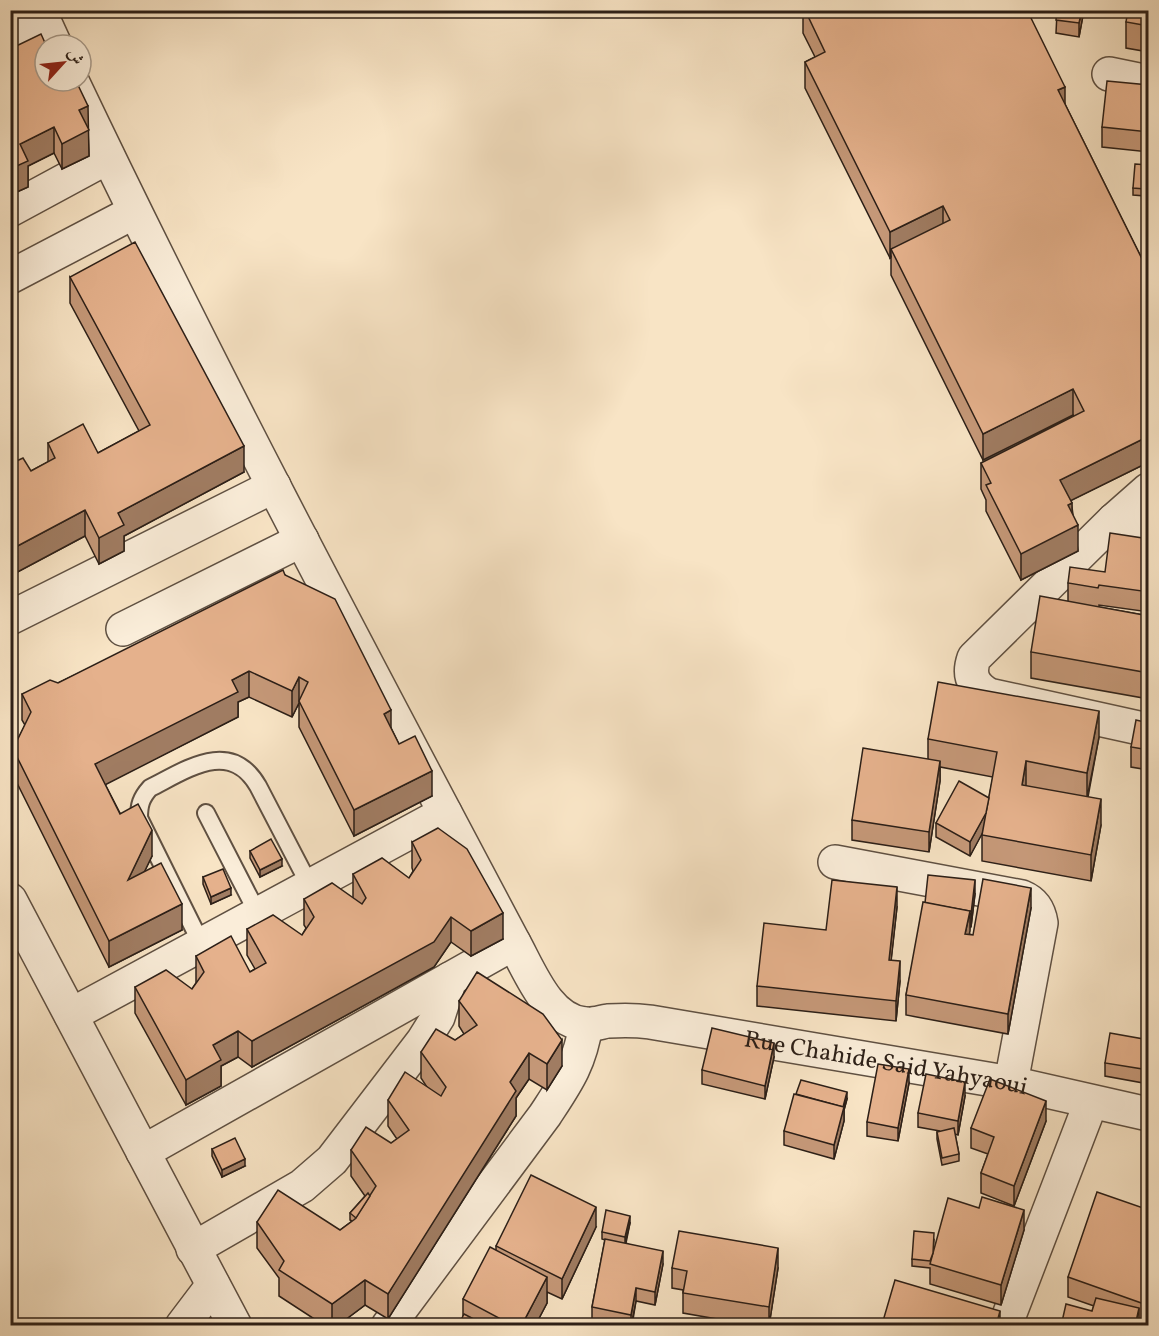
<svg xmlns="http://www.w3.org/2000/svg" width="1159" height="1336" viewBox="0 0 1159 1336" font-family="Vollkorn,Amiri,serif">
<style>
.lines{fill:none;stroke-linecap:round;stroke-linejoin:round}
.service-casing{stroke:#5f5042;stroke-width:20}
.minor-casing{stroke:#5f5042;stroke-width:36}
.service{stroke:#faedd9;stroke-width:16}
.minor{stroke:#faedd9;stroke-width:33}
.wall{fill:#c59878;stroke:#2c1f17;stroke-width:1.5}
.shaded-wall{fill:#a07c62;stroke:#2c1f17;stroke-width:1.5}
.building{fill:#e5b18c;stroke:#2c1f17;stroke-width:1.5}
.labels{text-anchor:middle;stroke-width:4.5;stroke-linejoin:round;paint-order:stroke}
.street-label{font-size:24px;fill:#2c1f17;stroke:#faedd9}
</style>
<rect width="100%" height="100%" fill="#f8e4c5"/>
<filter id="stains"><feTurbulence type="fractalNoise" baseFrequency=".00333" numOctaves="4"/><feColorMatrix values="0 0 0 0 .2 0 0 0 0 .09 0 0 0 0 .02 0 0 0 .5 -.17"/></filter>
<radialGradient id="worn" r=".72"><stop offset=".6" stop-color="#630" stop-opacity="0"/><stop offset="1" stop-color="#630" stop-opacity=".3"/></radialGradient>
<g class="lines">
<defs>
<g id="service">
<path d="M206 813 258 914"/>
<path d="M202 945 139 818C139 805 141 798 150 788 186 770 230 738 258 786L310 886"/>
</g>
<g id="minor">
<path d="M39 10 55 45"/>
<path d="M10 36 42 19"/>
<path d="M1109 74 1148 82"/>
<path id="s1" d="M72 81C211 373 363 658 514 943 530 972 548 1021 585 1024 593 1025 601 1022 608 1021 623 1020 636 1020 650 1022L1011 1083 1148 1114"/>
<path d="M10 210 108 157"/>
<path d="M10 277 134 212"/>
<path d="M1148 490 1114 520 974 658C968 675 973 686 989 695L1148 730"/>
<path d="M1114 520 1148 528"/>
<path d="M10 618 274 486"/>
<path d="M123 629 302 540"/>
<path d="M835 862 1022 897C1034 902 1039 910 1041 923L1011 1083"/>
<path d="M10 900 235 1326"/>
<path d="M71 1015 445 813"/>
<path d="M143 1152 514 943"/>
<path d="M193 1249 302 1186 332 1160 423 1041 438 1017 450 979"/>
<path d="M182 1326 213 1285"/>
<path d="M388 1326 545 1115C566 1083 580 1064 586 1024"/>
<path d="M1005 1326 1091 1102"/>
</g>
</defs>
<!-- service casing -->
<use href="#service" class="service-casing"/>
<!-- minor casing -->
<use href="#minor" class="minor-casing"/>
<!-- service -->
<use href="#service" class="service"/>
<!-- minor -->
<use href="#minor" class="minor"/>
</g>
<!-- wall -->
<g class="wall">
<path d="M803 10H1027L1065 104 1149 273V462L1071 500 1078 551 1021 580 986 511V500L981 489V463L1074 416 1073 415 983 460 891 275V257L890 258 805 88V62L815 57 803 33Z"/>
<path d="M1084 10 1079 37 1056 33 1057 13 1042 11Z"/>
<path d="M1149 10V52L1126 48V22Z"/>
<path d="M10 49 88 129 89 156 62 169 54 153 28 166V187L10 195Z"/>
<path d="M1149 85V152L1102 147V127Z"/>
<path d="M1149 167V200L1145 199V196L1133 195V188Z"/>
<path d="M70 277 244 472 124 536V551L99 564 85 536 10 576V464L31 471 48 462V443L98 453 139 431 70 303Z"/>
<path d="M1149 539V612L1099 605V607L1149 616V699L1031 678V652L1068 601V583L1105 572Z"/>
<path d="M285 575 391 728 399 744 432 796 354 836 299 727V703L292 717 249 697 238 702V717L105 784 120 813 152 856 144 872 182 930 109 967 13 775V749L25 725 22 720V694L58 683Z"/>
<path d="M1149 723V770L1131 767V747Z"/>
<path d="M1099 737 1088 797 1101 825 1091 881 982 861V833L970 856 936 837V823L989 798 993 777 940 767V781L929 852 852 840V820L928 759V739Z"/>
<path d="M412 842 503 939 471 956 451 942 434 967 252 1067 238 1057 221 1066V1086L186 1105 135 1013V987L192 989 196 983V956L250 972 255 969 247 955V929L302 935 306 928 304 925V899L353 898V874L409 878 413 871 412 868Z"/>
<path d="M250 851 282 866 260 877 250 858Z"/>
<path d="M203 877 231 895 211 904 203 884Z"/>
<path d="M975 894 971 927H970L969 934 973 935 1031 908 1008 1034 906 1015V995L925 903Z"/>
<path d="M897 907 891 960 900 981 896 1021 757 1006V986L826 930Z"/>
<path d="M459 1001 562 1066 547 1090 529 1079 516 1098V1116L388 1319 365 1305 337 1326H325L279 1296V1278L257 1248V1222L340 1230 352 1221 350 1220V1213L365 1196 351 1176V1150L391 1143 397 1139 388 1126V1100L427 1087 421 1078V1052L455 1040 464 1034 459 1026Z"/>
<path d="M1149 1040V1084L1105 1076V1063Z"/>
<path d="M774 1057 765 1099 702 1084V1070Z"/>
<path d="M909 1083 898 1141 867 1136V1122Z"/>
<path d="M965 1096 958 1135 955 1134 959 1154V1161L942 1165 937 1139V1132L940 1131 918 1127V1113Z"/>
<path d="M847 1099 844 1110V1121L834 1159 784 1145V1131Z"/>
<path d="M1046 1121 1014 1206 981 1193V1173L988 1154 971 1148V1128Z"/>
<path d="M212 1149 245 1166 222 1177 212 1156Z"/>
<path d="M1149 1210V1321L1147 1325 1139 1322V1326H1061L1092 1311 1094 1306 1068 1297V1277Z"/>
<path d="M630 1223 626 1243 663 1264 655 1305 636 1301 632 1326H616L592 1320V1307L605 1240 602 1239V1232Z"/>
<path d="M596 1227 562 1299 547 1292V1303L536 1324 538 1326H458L463 1317V1299L496 1250V1246Z"/>
<path d="M1024 1230 1001 1305 930 1284V1268L912 1266V1259L934 1240 933 1251Z"/>
<path d="M672 1268H778L769 1326H757L683 1313V1290L672 1288Z"/>
<path d="M883 1321 1000 1326H883Z"/>
</g>
<!-- shaded-wall -->
<g class="shaded-wall">
<path d="M1082 10H1084L1079 37V23Z"/>
<path d="M1065 87V112L1058 90Z"/>
<path d="M88 106 89 156 62 169V144L79 110Z"/>
<path d="M54 127V153L28 166V187L10 195V169L20 144Z"/>
<path d="M943 206V232L891 249V257L890 258V232Z"/>
<path d="M1073 389V415L983 460V434Z"/>
<path d="M1149 436V462L1060 506V480Z"/>
<path d="M244 446V472L124 536V551L99 564V538L118 513Z"/>
<path d="M1072 503V528L1078 525V551L1021 580V554L1068 505Z"/>
<path d="M85 510V536L10 576V550Z"/>
<path d="M249 671V697L238 702V717L95 790V764L232 680Z"/>
<path d="M299 677V703L292 717V691Z"/>
<path d="M391 710V736L384 714Z"/>
<path d="M1099 711V737L1087 798V773Z"/>
<path d="M940 761V781L929 852V832Z"/>
<path d="M1026 761V787L1022 785Z"/>
<path d="M432 771V796L354 836V810Z"/>
<path d="M1101 799V825L1091 881V855Z"/>
<path d="M989 807V821L970 856V842Z"/>
<path d="M152 830V856L128 906V880Z"/>
<path d="M282 859V866L260 877V870Z"/>
<path d="M975 880V894L971 927V914Z"/>
<path d="M897 887V907L889 980V960Z"/>
<path d="M231 888V895L211 904V897Z"/>
<path d="M1031 888V908L1008 1034V1014Z"/>
<path d="M182 904V930L109 967V941Z"/>
<path d="M970 911V931L965 954V934Z"/>
<path d="M503 913V939L471 956V931Z"/>
<path d="M451 917V942L434 967 252 1067V1041Z"/>
<path d="M900 961V981L896 1021V1001Z"/>
<path d="M238 1031V1057L221 1066V1086L186 1105V1080L213 1045Z"/>
<path d="M562 1040V1066L547 1090V1064Z"/>
<path d="M774 1043V1057L765 1099V1086Z"/>
<path d="M529 1053V1079L516 1098V1116L388 1319V1294L510 1082Z"/>
<path d="M909 1069V1083L898 1141V1128Z"/>
<path d="M965 1082V1096L958 1135V1121Z"/>
<path d="M847 1092V1099L844 1110V1121L834 1159V1145Z"/>
<path d="M1046 1101V1121L1014 1206V1186Z"/>
<path d="M245 1159V1166L222 1177V1170Z"/>
<path d="M596 1207V1227L562 1299V1279Z"/>
<path d="M1024 1210V1230L1001 1305V1285Z"/>
<path d="M630 1216V1223L625 1244V1237Z"/>
<path d="M778 1248V1268L769 1326V1307Z"/>
<path d="M663 1251V1264L655 1305V1292Z"/>
<path d="M547 1277V1303L535 1326 525 1319Z"/>
<path d="M365 1280V1305L337 1326H332V1304Z"/>
<path d="M636 1288V1301L631 1326V1315Z"/>
<path d="M1149 1301V1321L1147 1325V1305Z"/>
<path d="M1139 1308V1326H1135Z"/>
<path d="M1000 1311V1326H996Z"/>
</g>
<!-- building -->
<g class="building">
<path d="M805 10H1027L1065 87 1058 90 1149 273V436L1060 480 1072 503 1068 505 1078 525 1021 554 986 485 991 483 981 463 1084 411 1073 389 983 434 891 249 950 220 943 206 890 232 805 62 825 52Z"/>
<path d="M1057 10H1082L1079 23 1056 20Z"/>
<path d="M1128 10H1149V26L1126 22Z"/>
<path d="M41 34 46 45H45V81H76L88 106 79 110 89 130 62 144 54 127 20 144 28 161 10 169V49Z"/>
<path d="M1107 81 1149 85V132L1102 127Z"/>
<path d="M1135 164 1148 165 1145 179V189L1133 188Z"/>
<path d="M1149 167V180L1145 179Z"/>
<path d="M135 242 244 446 118 513 124 525 99 538 85 510 10 550V464L23 458 31 471 55 458 48 443 83 424 98 453 150 425 70 277Z"/>
<path d="M1110 533 1149 539V592L1099 585 1098 588 1068 583 1070 567 1105 572Z"/>
<path d="M283 570 285 575 335 599 391 710 384 714 399 744 415 736 432 771 354 810 299 701 308 682 299 677 292 691 249 671 232 680 238 692 95 764 120 814 138 804 152 830 128 880 161 863 182 904 109 941 13 749 31 712 22 694 50 680 58 683Z"/>
<path d="M1040 596 1149 616V673L1031 652Z"/>
<path d="M938 682 1099 711 1087 773 1026 761 1022 785 1101 799 1091 855 982 835 997 752 928 739Z"/>
<path d="M1136 720 1149 723V750L1131 747Z"/>
<path d="M863 748 940 761 929 832 852 820Z"/>
<path d="M959 781 989 798 986 813 970 842 936 823Z"/>
<path d="M438 828 467 849 503 913 471 931 451 917 434 942 252 1041 238 1031 213 1045 221 1060 186 1080 135 987 166 970 192 989 204 972 196 956 231 936 250 972 266 963 247 929 273 915 302 935 314 917 304 899 332 883 362 904 366 898 353 874 382 858 409 878 421 860 412 842Z"/>
<path d="M271 839 282 859 260 870 250 851Z"/>
<path d="M223 869 231 888 211 897 203 877Z"/>
<path d="M928 875 975 880 971 914 969 913 970 911 925 903Z"/>
<path d="M983 879 1031 888 1008 1014 906 995 923 902 970 911 965 934 973 935Z"/>
<path d="M832 880 897 887 889 960 900 961 896 1001 757 986 764 923 826 930Z"/>
<path d="M477 972 543 1014 562 1040 547 1064 529 1053 510 1082 516 1091 388 1294 365 1280 332 1304 279 1270 284 1261 257 1222 278 1190 340 1230 355 1219 376 1186 351 1150 366 1127 391 1143 409 1130 388 1100 405 1072 441 1096 446 1087 421 1052 436 1029 455 1040 477 1025 459 1001Z"/>
<path d="M712 1028 774 1043 765 1086 702 1070Z"/>
<path d="M1110 1033 1149 1040V1070L1105 1063Z"/>
<path d="M878 1064 909 1069 898 1128 867 1122Z"/>
<path d="M926 1074 965 1082 958 1121 918 1113Z"/>
<path d="M990 1079 1046 1101 1014 1186 981 1173 994 1137 971 1128Z"/>
<path d="M801 1080 847 1092 843 1107 796 1094Z"/>
<path d="M794 1094 844 1107 834 1145 784 1131Z"/>
<path d="M954 1128 959 1154 942 1158 937 1132Z"/>
<path d="M235 1138 245 1159 222 1170 212 1149Z"/>
<path d="M531 1175 596 1207 562 1279 496 1246Z"/>
<path d="M1097 1192 1149 1210V1301L1147 1305 1068 1277Z"/>
<path d="M368 1193 370 1196 356 1218 350 1213Z"/>
<path d="M982 1197 1024 1210 1001 1285 930 1264 948 1198 979 1208Z"/>
<path d="M606 1210 630 1216 625 1237 602 1232Z"/>
<path d="M679 1231 778 1248 769 1307 683 1293 687 1271 672 1268Z"/>
<path d="M914 1231 934 1233 933 1253 930 1261 912 1259Z"/>
<path d="M605 1239 663 1251 655 1292 636 1288 631 1315 592 1307Z"/>
<path d="M490 1247 547 1277 525 1319 538 1326H495L499 1318 463 1299Z"/>
<path d="M895 1280 1000 1311 996 1326H900L883 1321Z"/>
<path d="M1096 1298 1139 1308 1135 1326H1061L1066 1304 1092 1311Z"/>
<path d="M464 1314 487 1326H458Z"/>
</g>
<g class="labels">
<!-- street labels -->
<g class="street-label">
<text dy="8" stroke="none"><textPath href="#s1" startOffset="1386">Rue Chahide Said Yahyaoui</textPath></text>
</g>
</g>
<!-- margin -->
<rect width="1159" height="1336" fill="none" stroke="#f8e4c5" stroke-width="36"/>
<rect x="12" y="12" width="1135" height="1312" fill="none" stroke="#2c1f17" stroke-width="3"/>
<rect x="18" y="18" width="1123" height="1300" fill="none" stroke="#2c1f17" stroke-width="1.5"/>
<!-- north arrow -->
<g transform="translate(63 63) rotate(63)"><circle r="28" fill="#faedd9" stroke="#a89b8b" stroke-width="1.5"/>
<path d="M0-4.5L10 22L0 15L-10 22Z" fill="#8f2418"/>
<text y="-9" font-size="16" font-weight="bold" text-anchor="middle" fill="#2c1f17">ش</text>
</g>
<rect width="100%" height="100%" filter="url(#stains)"/>
<rect width="100%" height="100%" fill="url(#worn)"/>
</svg>
